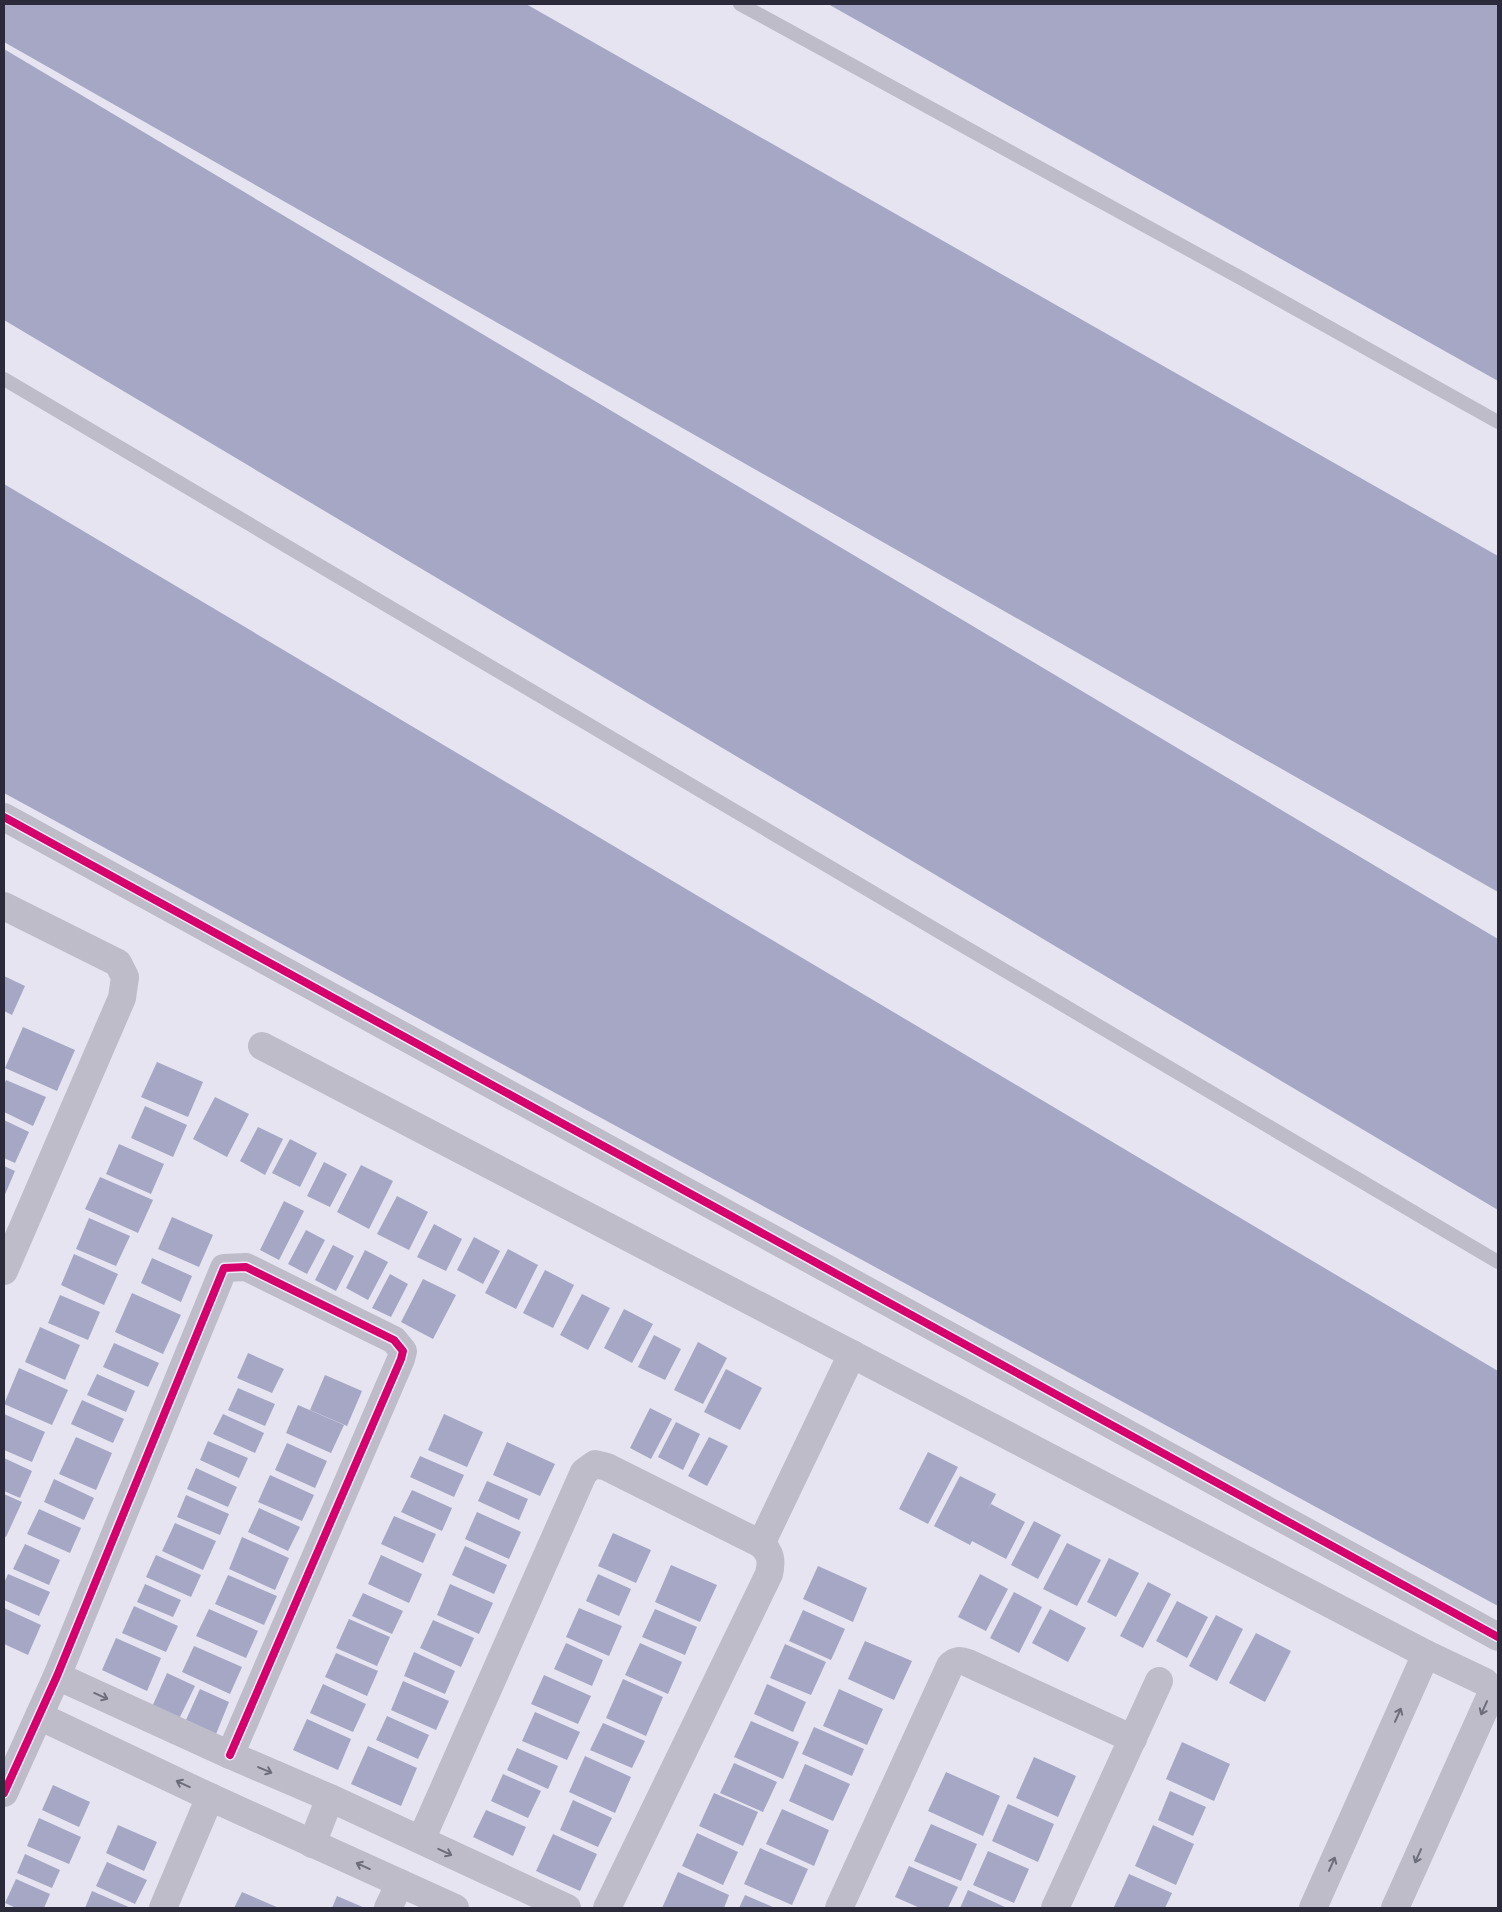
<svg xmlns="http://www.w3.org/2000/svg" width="1502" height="1912" viewBox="0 0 1502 1912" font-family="'Space Grotesk',sans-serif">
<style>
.building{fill:#a5a7c5}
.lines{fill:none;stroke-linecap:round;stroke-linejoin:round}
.service{stroke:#bebcc9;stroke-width:14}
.minor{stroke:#bebcc9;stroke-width:28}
.cycleway-casing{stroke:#efecfb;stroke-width:11}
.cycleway{stroke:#d6006c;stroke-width:8}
.oneway{stroke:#6d6c7b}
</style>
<rect width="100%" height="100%" fill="#e6e4f0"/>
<!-- building -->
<g class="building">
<path d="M4 4H526L1498 556V892L4 42Z"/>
<path d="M828 4H1498V381Z"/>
<path d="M4 49 1498 939V1210L4 320Z"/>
<path d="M4 484 1498 1371V1606L4 793Z"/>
<path d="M4 976 25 986 12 1015 4 1011Z"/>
<path d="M23 1027 75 1050 57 1091 5 1068Z"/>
<path d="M157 1062 203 1082 188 1117 141 1097Z"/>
<path d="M6 1080 46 1097 33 1126 4 1112V1084Z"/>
<path d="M215 1097 249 1114 227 1157 193 1139Z"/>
<path d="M145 1106 187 1125 173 1157 131 1138Z"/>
<path d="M4 1120 29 1132 15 1163 4 1158Z"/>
<path d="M258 1127 283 1139 265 1175 240 1161Z"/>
<path d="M290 1139 317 1153 300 1187 272 1173Z"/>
<path d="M119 1144 164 1164 151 1194 106 1174Z"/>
<path d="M324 1162 347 1174 330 1207 307 1196Z"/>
<path d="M361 1165 393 1181 369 1229 337 1212Z"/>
<path d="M4 1166 15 1171 4 1197Z"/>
<path d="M100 1177 153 1200 138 1233 85 1209Z"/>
<path d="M397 1196 428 1212 409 1250 377 1234Z"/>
<path d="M284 1201 304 1211 279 1260 260 1250Z"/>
<path d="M172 1217 213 1235 199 1267 158 1249Z"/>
<path d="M89 1218 130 1236 116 1266 76 1249Z"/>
<path d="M434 1224 462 1239 446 1271 417 1257Z"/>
<path d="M306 1230 325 1240 307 1274 288 1264Z"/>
<path d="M474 1237 500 1251 483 1284 457 1270Z"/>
<path d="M333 1245 354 1256 336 1291 315 1280Z"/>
<path d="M508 1249 538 1265 516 1309 485 1293Z"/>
<path d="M365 1250 388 1262 368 1300 346 1288Z"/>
<path d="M74 1254 118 1274 104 1305 61 1285Z"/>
<path d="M152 1258 192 1276 181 1302 141 1283Z"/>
<path d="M545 1270 574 1285 553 1328 523 1313Z"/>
<path d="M390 1274 408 1284 391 1317 372 1308Z"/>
<path d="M423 1279 456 1295 433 1339 401 1322Z"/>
<path d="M132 1293 181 1315 163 1354 115 1332Z"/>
<path d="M582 1294 610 1308 588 1350 560 1335Z"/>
<path d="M60 1295 100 1312 88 1340 48 1323Z"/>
<path d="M624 1309 653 1324 632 1363 604 1348Z"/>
<path d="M40 1327 80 1345 65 1380 25 1362Z"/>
<path d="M654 1335 681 1349 665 1380 638 1367Z"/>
<path d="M698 1342 727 1358 703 1404 674 1390Z"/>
<path d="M114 1343 159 1363 148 1387 103 1367Z"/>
<path d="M248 1353 284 1369 272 1393 237 1378Z"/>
<path d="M19 1368 68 1390 52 1425 4 1404Z"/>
<path d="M726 1369 762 1388 740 1430 704 1412Z"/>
<path d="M97 1374 135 1391 126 1412 87 1395Z"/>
<path d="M325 1375 362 1391 347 1426 310 1410Z"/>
<path d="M238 1388 275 1404 265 1426 228 1410Z"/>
<path d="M82 1400 124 1419 113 1443 71 1424Z"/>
<path d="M298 1405 344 1425 331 1453 286 1433Z"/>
<path d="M650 1408 672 1419 651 1459 630 1448Z"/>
<path d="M4 1414 45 1432 32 1462 4 1450Z"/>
<path d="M223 1414 264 1433 255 1453 213 1434Z"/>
<path d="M444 1414 483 1432 467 1467 428 1450Z"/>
<path d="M676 1422 700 1434 683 1470 658 1457Z"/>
<path d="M76 1437 112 1453 96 1490 59 1474Z"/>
<path d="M709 1437 728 1446 707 1486 688 1476Z"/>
<path d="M208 1441 248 1458 239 1478 200 1460Z"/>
<path d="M507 1442 555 1464 540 1496 493 1475Z"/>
<path d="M287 1443 327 1461 315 1488 275 1470Z"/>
<path d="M928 1452 958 1467 928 1524 899 1509Z"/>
<path d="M420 1456 464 1475 454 1497 410 1477Z"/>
<path d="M4 1458 32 1471 20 1498 4 1491Z"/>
<path d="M196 1468 237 1487 228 1507 187 1489Z"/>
<path d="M270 1475 314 1495 302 1521 258 1502Z"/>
<path d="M960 1476 996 1494 987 1511 991 1504 1025 1522 1006 1559 972 1541 970 1545 934 1526Z"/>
<path d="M54 1479 94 1498 84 1520 44 1502Z"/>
<path d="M487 1481 528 1499 519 1520 478 1501Z"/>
<path d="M412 1490 452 1508 442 1531 401 1512Z"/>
<path d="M4 1494 22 1502 6 1537 4 1536Z"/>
<path d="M186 1495 229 1514 220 1535 177 1517Z"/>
<path d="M259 1508 300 1527 288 1551 248 1532Z"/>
<path d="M39 1509 81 1528 70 1553 27 1534Z"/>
<path d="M477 1512 521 1532 509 1559 465 1539Z"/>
<path d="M394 1516 436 1534 423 1563 381 1544Z"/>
<path d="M1034 1521 1061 1535 1038 1579 1011 1565Z"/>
<path d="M175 1523 216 1541 203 1570 162 1551Z"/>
<path d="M613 1533 651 1550 636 1583 598 1566Z"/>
<path d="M242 1537 289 1558 275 1590 229 1569Z"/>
<path d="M1067 1543 1101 1560 1077 1606 1043 1589Z"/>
<path d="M25 1544 60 1560 49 1585 13 1569Z"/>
<path d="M465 1546 507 1565 494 1594 452 1575Z"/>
<path d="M156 1555 201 1575 191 1597 146 1577Z"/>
<path d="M381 1555 422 1574 409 1603 368 1584Z"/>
<path d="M1109 1558 1139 1573 1116 1617 1087 1602Z"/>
<path d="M671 1565 717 1585 700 1622 655 1602Z"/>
<path d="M818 1566 867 1588 853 1622 803 1599Z"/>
<path d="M8 1574 50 1592 39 1616 4 1600V1583Z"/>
<path d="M598 1574 631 1589 619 1616 586 1601Z"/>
<path d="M980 1574 1008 1589 986 1631 958 1617Z"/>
<path d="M228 1575 277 1596 264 1625 215 1604Z"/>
<path d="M1148 1582 1171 1594 1143 1648 1120 1636Z"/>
<path d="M145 1584 181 1600 173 1617 137 1602Z"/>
<path d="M450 1584 493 1603 479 1634 437 1615Z"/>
<path d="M1014 1592 1042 1607 1019 1653 990 1638Z"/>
<path d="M363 1593 403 1611 392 1634 352 1616Z"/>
<path d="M1177 1601 1208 1617 1187 1658 1156 1641Z"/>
<path d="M134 1606 178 1626 166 1652 122 1633Z"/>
<path d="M4 1608 41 1625 28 1655 4 1644Z"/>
<path d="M579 1608 622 1626 609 1656 566 1637Z"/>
<path d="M209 1609 258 1631 246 1658 196 1636Z"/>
<path d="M655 1609 697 1627 685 1655 642 1637Z"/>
<path d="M1050 1609 1086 1628 1068 1662 1032 1643Z"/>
<path d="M803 1610 845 1629 831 1660 789 1641Z"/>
<path d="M1216 1615 1243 1629 1217 1681 1189 1666Z"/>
<path d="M349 1619 390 1637 377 1666 336 1648Z"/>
<path d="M433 1620 474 1638 461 1667 420 1648Z"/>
<path d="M1256 1633 1291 1651 1265 1702 1229 1683Z"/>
<path d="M116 1638 161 1658 147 1691 102 1670Z"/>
<path d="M865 1641 912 1661 894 1700 848 1679Z"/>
<path d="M566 1643 603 1660 592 1686 554 1669Z"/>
<path d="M640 1643 682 1662 668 1694 625 1675Z"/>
<path d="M785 1644 826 1662 811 1695 770 1678Z"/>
<path d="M194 1646 242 1667 230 1694 182 1672Z"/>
<path d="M414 1652 455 1671 445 1694 404 1676Z"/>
<path d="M336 1653 378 1671 367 1696 325 1677Z"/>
<path d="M167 1673 195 1686 179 1719 152 1707Z"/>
<path d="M544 1675 591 1696 578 1724 531 1704Z"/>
<path d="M623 1679 663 1697 646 1736 606 1718Z"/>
<path d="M403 1681 449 1701 436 1730 391 1710Z"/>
<path d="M323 1684 366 1704 353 1732 310 1713Z"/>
<path d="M767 1684 806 1702 793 1732 754 1714Z"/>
<path d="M200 1689 229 1702 216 1734 186 1720Z"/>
<path d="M839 1689 883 1709 867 1745 823 1726Z"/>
<path d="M535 1712 580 1732 567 1760 522 1741Z"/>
<path d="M387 1716 429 1735 418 1759 376 1740Z"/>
<path d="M307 1719 351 1739 338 1770 293 1750Z"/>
<path d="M751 1721 799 1742 783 1779 734 1757Z"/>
<path d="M603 1723 645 1741 632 1768 590 1750Z"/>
<path d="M814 1727 864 1749 852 1776 802 1754Z"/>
<path d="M1182 1742 1230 1764 1214 1801 1166 1779Z"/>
<path d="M368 1746 417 1768 401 1806 351 1784Z"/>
<path d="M517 1748 558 1766 548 1789 507 1770Z"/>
<path d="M585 1756 631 1777 615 1813 569 1792Z"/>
<path d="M1034 1757 1076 1776 1058 1817 1016 1798Z"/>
<path d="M734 1763 777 1782 763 1812 720 1793Z"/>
<path d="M805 1764 850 1784 833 1821 789 1801Z"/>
<path d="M946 1772 1000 1796 983 1836 928 1811Z"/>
<path d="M503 1774 541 1791 528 1818 491 1801Z"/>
<path d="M53 1785 90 1802 79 1827 42 1810Z"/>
<path d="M1170 1791 1206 1807 1193 1836 1158 1820Z"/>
<path d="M714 1793 758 1812 743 1846 699 1826Z"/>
<path d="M573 1800 612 1818 598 1847 560 1830Z"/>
<path d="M1008 1804 1054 1824 1038 1862 992 1841Z"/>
<path d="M782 1809 829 1830 814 1866 766 1844Z"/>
<path d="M486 1810 526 1827 513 1856 473 1837Z"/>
<path d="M39 1818 81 1837 69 1864 27 1846Z"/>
<path d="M931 1824 977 1844 961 1881 914 1861Z"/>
<path d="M118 1825 157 1842 144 1871 106 1853Z"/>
<path d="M1153 1825 1194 1844 1176 1885 1135 1866Z"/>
<path d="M697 1833 738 1852 723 1885 682 1866Z"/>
<path d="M553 1834 597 1854 580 1891 536 1871Z"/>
<path d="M760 1848 808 1869 792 1905 744 1884Z"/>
<path d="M988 1851 1029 1869 1014 1903 973 1885Z"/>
<path d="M25 1854 60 1870 52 1888 17 1873Z"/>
<path d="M107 1862 147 1880 135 1904 96 1886Z"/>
<path d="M909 1866 958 1887 948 1908H920L895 1897Z"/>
<path d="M678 1872 729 1895 724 1908H662Z"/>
<path d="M1129 1874 1172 1893 1165 1908H1118L1114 1907Z"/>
<path d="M16 1879 50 1894 44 1908H16L5 1903Z"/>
<path d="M968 1890 1007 1908H960Z"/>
<path d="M92 1891 131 1908H85Z"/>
<path d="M242 1892 279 1908H234Z"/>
<path d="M745 1895 775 1908H739Z"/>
<path d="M337 1896 365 1908H332Z"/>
</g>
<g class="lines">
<!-- service -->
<g class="service">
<path d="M740 4 1239 277 1498 422"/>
<path d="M4 379 1498 1262"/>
</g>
<!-- minor -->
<g class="minor">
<path d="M4 817 1498 1637"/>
<path d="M4 906 118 963 125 977 122 998 4 1271"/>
<path d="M262 1046 1426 1654"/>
<path d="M761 1544 852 1354"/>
<path d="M57 1676 230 1755 330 1798 567 1908"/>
<path d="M39 1716 210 1797 455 1908"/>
<path d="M4 1793 57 1676 224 1268 246 1267 394 1340 403 1351 401 1359 230 1755"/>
<path d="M421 1840 584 1472 595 1464 607 1467 761 1544C771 1553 772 1561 769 1574L607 1908"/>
<path d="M312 1844 330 1798"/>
<path d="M163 1908 210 1797"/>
<path d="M388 1908 400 1883"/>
<path d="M839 1908 950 1666C956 1660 960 1660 968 1663L1133 1739"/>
<path d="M1055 1908 1159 1681"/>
<path d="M1313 1908 1426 1654 1485 1682 1491 1689 1490 1697 1395 1908"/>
</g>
<defs>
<g id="cycleway">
<path d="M4 817 1498 1637"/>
<path d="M4 1793 57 1676 224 1268 246 1267 394 1340 403 1351 401 1359 230 1755"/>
</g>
</defs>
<!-- cycleway casing -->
<use href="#cycleway" class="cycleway-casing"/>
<!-- cycleway -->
<use href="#cycleway" class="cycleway"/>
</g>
<!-- one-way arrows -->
<defs><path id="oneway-shaft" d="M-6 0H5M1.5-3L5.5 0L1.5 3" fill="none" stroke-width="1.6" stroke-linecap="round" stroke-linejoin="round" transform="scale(1.25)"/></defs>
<g class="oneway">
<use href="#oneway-shaft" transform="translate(101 1696) rotate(24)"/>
<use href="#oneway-shaft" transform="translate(1484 1708) rotate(114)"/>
<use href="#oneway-shaft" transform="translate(1398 1715) rotate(-66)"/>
<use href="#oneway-shaft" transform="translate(265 1770) rotate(23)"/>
<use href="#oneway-shaft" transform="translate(183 1784) rotate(-155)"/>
<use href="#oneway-shaft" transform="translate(445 1852) rotate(25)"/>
<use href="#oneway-shaft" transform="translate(1418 1856) rotate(114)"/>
<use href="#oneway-shaft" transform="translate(1332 1864) rotate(-66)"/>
<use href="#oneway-shaft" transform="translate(363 1866) rotate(-156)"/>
</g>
<!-- border -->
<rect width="1502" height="1912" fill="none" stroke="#2a2a3b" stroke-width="10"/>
</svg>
